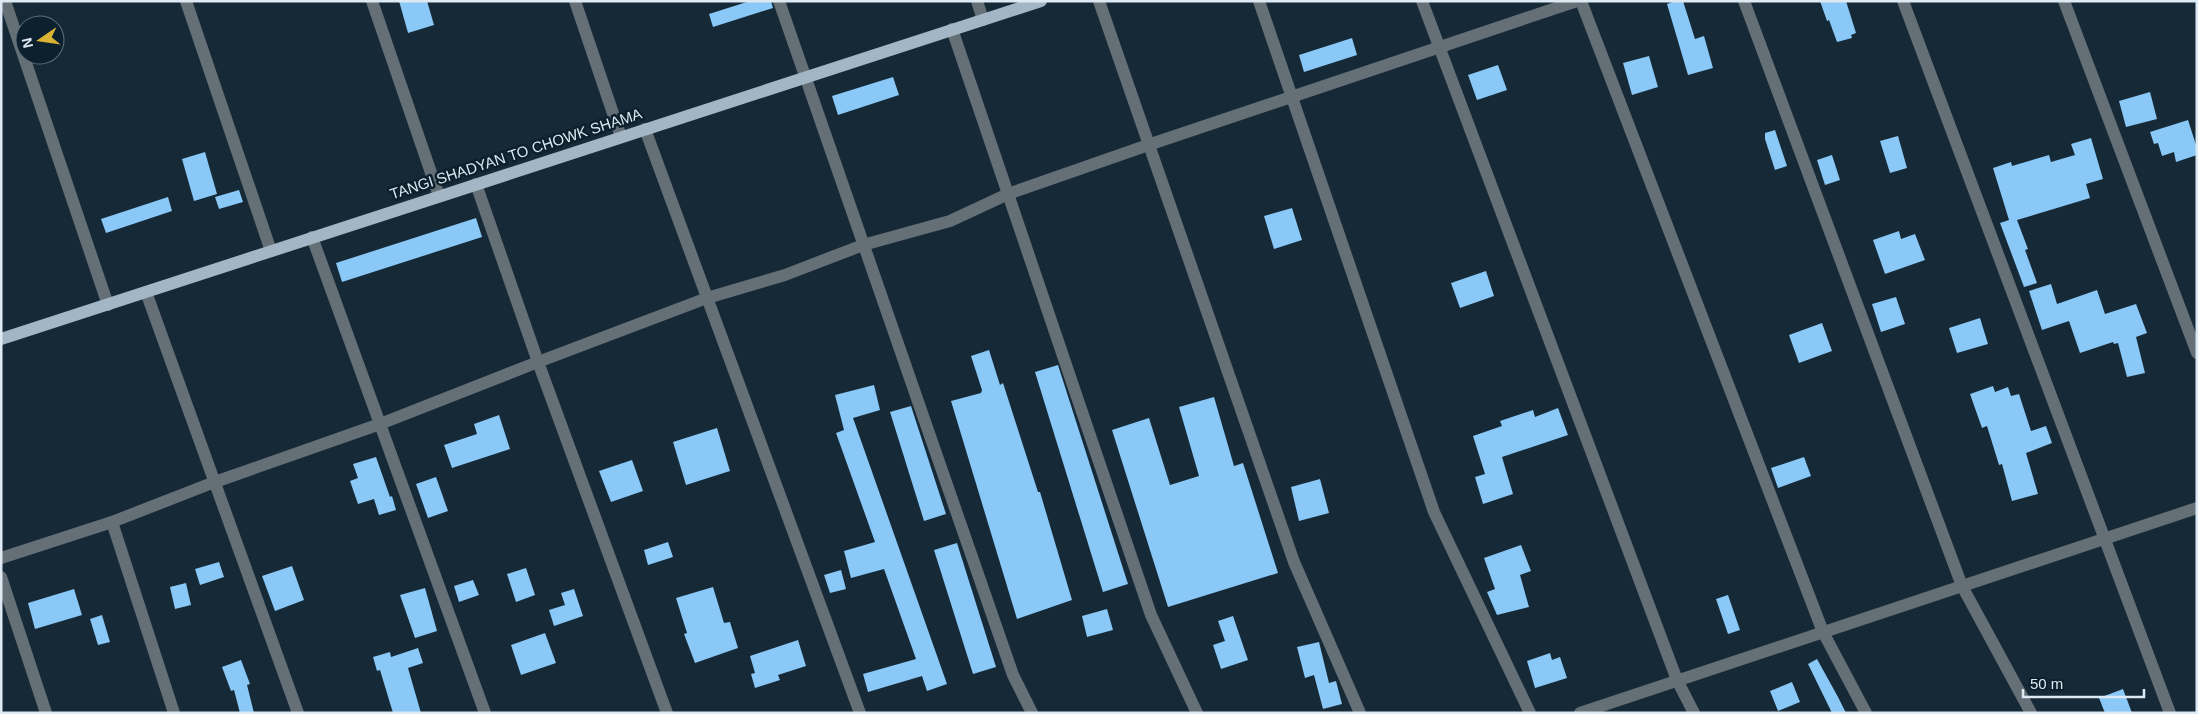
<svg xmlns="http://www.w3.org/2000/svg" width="2198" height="714" viewBox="0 0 2198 714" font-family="Helvetica,sans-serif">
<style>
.building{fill:#89c8f7}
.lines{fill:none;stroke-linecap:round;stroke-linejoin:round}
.minor{stroke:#656f76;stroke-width:12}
.major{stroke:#a3b6c6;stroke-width:12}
.labels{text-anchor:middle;stroke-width:5;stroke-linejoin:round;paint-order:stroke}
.street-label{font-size:15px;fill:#deeaf3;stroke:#0d202d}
</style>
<rect width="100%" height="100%" fill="#162937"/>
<!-- building -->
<g class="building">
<path d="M399 1H427L434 25 408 33Z"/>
<path d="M750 1H771L773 8 713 27 709 14Z"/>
<path d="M1675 1H1683L1695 39 1704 36 1713 68 1688 75 1667 4Z"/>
<path d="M1820 1H1846L1856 33 1851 35 1852 38 1837 42 1829 20 1827 21Z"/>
<path d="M1352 38 1357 55 1304 72 1299 55Z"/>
<path d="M1649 56 1658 87 1632 95 1623 63Z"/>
<path d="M1498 65 1507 90 1477 100 1468 75Z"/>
<path d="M893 77 899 95 838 115 832 96Z"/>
<path d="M2150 92 2157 119 2126 127 2119 101Z"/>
<path d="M2188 120 2197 148V155L2176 162 2174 152 2162 156 2158 143 2154 144 2150 132Z"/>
<path d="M1775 130 1787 166 1775 170 1765 139V133Z"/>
<path d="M1898 136 1907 168 1890 173 1880 141Z"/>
<path d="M2091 138 2103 179 2086 184 2090 198 2017 220 2028 249 2025 250 2037 283 2024 287 2000 223 2009 220 1993 168 2011 162 2012 166 2049 155 2051 162 2075 155 2071 144Z"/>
<path d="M205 152 217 194 194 201 182 159Z"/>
<path d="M1832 155 1840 180 1825 185 1817 160Z"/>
<path d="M239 190 243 202 219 209 215 197Z"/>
<path d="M168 197 172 211 106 233 101 219Z"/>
<path d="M1292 208 1302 240 1274 249 1264 216Z"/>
<path d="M476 218 482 237 342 282 336 263Z"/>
<path d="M1899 231 1901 239 1915 234 1925 260 1885 274 1873 240Z"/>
<path d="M1486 271 1494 296 1460 308 1451 283Z"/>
<path d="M2051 284 2057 304 2097 290 2105 314 2136 304 2147 333 2136 337 2145 373 2127 377 2118 343 2114 344 2113 342 2080 353 2069 321 2042 330 2029 291Z"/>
<path d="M1896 297 1905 324 1881 332 1872 304Z"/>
<path d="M1980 318 1988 344 1957 353 1949 328Z"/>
<path d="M1822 323 1832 351 1799 363 1789 335Z"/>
<path d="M989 350 1000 385 1003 383 1038 492H1040L1072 600 1017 619 951 401 981 393 982 390 971 356Z"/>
<path d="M1058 365 1128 584 1103 592 1035 372Z"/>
<path d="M874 385 880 410 853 418 947 684 927 691 922 676 868 692 863 674 916 659 884 569 851 578 844 551 875 542 836 433 844 430 835 395Z"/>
<path d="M1993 386 1995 392 2008 387 2011 396 2019 394 2031 431 2046 426 2052 443 2026 453 2038 494 2012 501 2002 464 1999 465 1987 426 1982 428 1970 394Z"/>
<path d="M1214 397 1234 466 1243 463 1278 573 1168 607 1112 430 1149 418 1170 485 1199 476 1179 407Z"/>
<path d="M911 406 946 514 924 521 890 412Z"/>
<path d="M1558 408 1568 435 1502 457 1513 494 1483 504 1475 477 1485 474 1473 436 1502 426 1500 421 1533 410 1535 417Z"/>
<path d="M499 415 510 449 452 468 444 445 477 434 474 424Z"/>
<path d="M717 428 730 471 686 485 673 442Z"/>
<path d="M376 457 390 497 392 496 396 510 379 515 374 499 358 504 350 481 358 478 353 464Z"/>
<path d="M1804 457 1811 476 1778 488 1771 468Z"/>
<path d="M632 460 643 491 611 502 599 471Z"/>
<path d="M436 477 448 511 428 518 416 484Z"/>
<path d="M1320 479 1329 513 1299 521 1291 487Z"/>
<path d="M668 542 673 557 648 565 644 550Z"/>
<path d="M957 543 996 667 973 674 934 550Z"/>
<path d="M1521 545 1531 571 1520 575 1529 607 1497 615 1487 592 1495 589 1484 558Z"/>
<path d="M219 562 224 577 200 585 195 569Z"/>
<path d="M292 566 304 600 275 611 262 576Z"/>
<path d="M526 568 535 595 516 602 507 574Z"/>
<path d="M841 570 846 589 830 593 824 575Z"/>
<path d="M473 580 479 595 459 602 454 586Z"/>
<path d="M186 583 191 605 175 609 170 587Z"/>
<path d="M713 587 724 623 730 622 738 648 695 663 684 634 687 633 676 598Z"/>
<path d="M425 588 437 631 415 638 400 595Z"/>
<path d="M74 589 82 615 35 629 28 603Z"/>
<path d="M574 589 583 616 554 626 549 610 565 605 561 593Z"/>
<path d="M1728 595 1740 630 1728 634 1716 599Z"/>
<path d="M1107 609 1113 630 1087 637 1082 616Z"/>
<path d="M102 615 110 642 98 645 90 619Z"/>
<path d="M1233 616 1248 660 1221 669 1213 645 1225 641 1218 621Z"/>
<path d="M545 633 556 663 521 675 511 645Z"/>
<path d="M798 640 806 666 778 675 780 680 755 688 751 674 755 673 750 656Z"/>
<path d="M1319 642 1329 683 1336 681 1342 704 1323 709 1314 675 1305 678 1297 647Z"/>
<path d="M418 648 423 663 408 668 421 713H393L380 670 377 671 373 657 390 652 391 657Z"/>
<path d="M1550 653 1552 660 1560 657 1567 678 1535 688 1527 661Z"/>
<path d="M1817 659 1838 697 1846 713H1832L1808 664Z"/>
<path d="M241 660 250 684 247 685 254 713H240L234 690 231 691 222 667Z"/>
<path d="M1792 682 1800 702 1778 711 1770 691Z"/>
<path d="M2123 689 2132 713H2105L2099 698Z"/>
</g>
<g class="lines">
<!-- minor -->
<g class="minor">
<path d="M5 1 108 305"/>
<path d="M186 1 271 251"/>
<path d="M372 1 439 196"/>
<path d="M575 1 621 137"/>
<path d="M779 1 1013 675 1032 713"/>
<path d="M977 1 983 20"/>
<path d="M1099 1 1294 562 1360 713"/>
<path d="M1259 1 1434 512 1530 713"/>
<path d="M1422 1 1677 680 1694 713"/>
<path d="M1581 1 1823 632 1866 713"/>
<path d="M1744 1 1962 586 2031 713"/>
<path d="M1903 1 2170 713"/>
<path d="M2064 1 2197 353"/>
<path d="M952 29 1151 615 1197 713"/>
<path d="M645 129 860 713"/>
<path d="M476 184 538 362 667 713"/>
<path d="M312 237 485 713"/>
<path d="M146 292 298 713"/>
<path d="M112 522 174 713"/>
<path d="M1 558 112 522 212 483 380 424 538 362 707 298 785 275 863 245 950 221 1008 194 1154 143 1577 1"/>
<path d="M1 577 46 713"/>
<path d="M1580 713 2197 508"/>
</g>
<!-- major -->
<path class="major" d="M1 339 1041 1"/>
</g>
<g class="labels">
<!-- street labels -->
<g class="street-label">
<text transform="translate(516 154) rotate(-18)" y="5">TANGI SHADYAN TO CHOWK SHAMA</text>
</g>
</g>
<!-- border -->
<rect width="2198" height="714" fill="none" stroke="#deeaf3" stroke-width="5"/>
<!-- north arrow -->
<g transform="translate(40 40) rotate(257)"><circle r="24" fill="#0d202d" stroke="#61717c"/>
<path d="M0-4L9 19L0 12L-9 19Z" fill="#d9b334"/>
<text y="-8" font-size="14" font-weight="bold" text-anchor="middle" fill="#deeaf3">N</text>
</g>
<!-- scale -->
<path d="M2023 689v8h121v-8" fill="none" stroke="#deeaf3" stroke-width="2.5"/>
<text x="2030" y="689" font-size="15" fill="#deeaf3" stroke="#0d202d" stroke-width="4" paint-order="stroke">50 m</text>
</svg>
